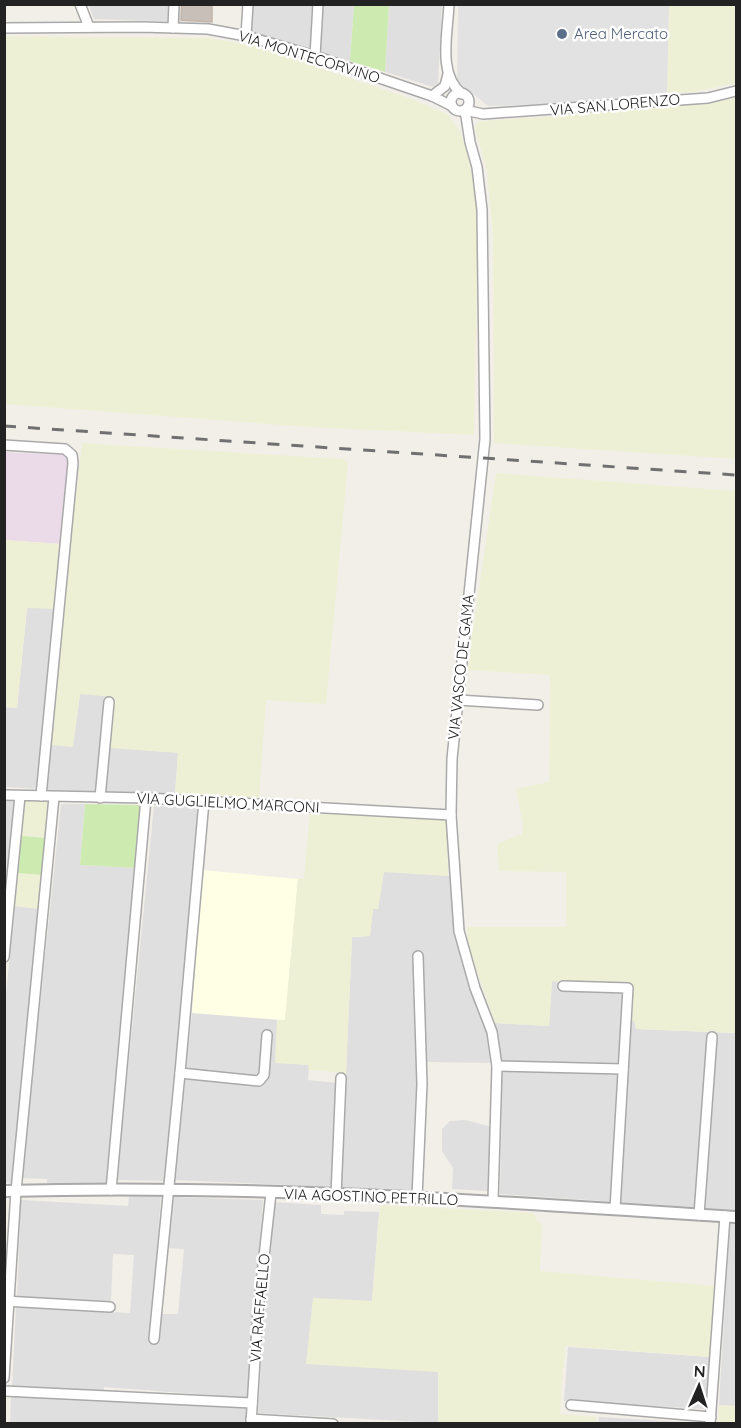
<svg xmlns="http://www.w3.org/2000/svg" width="741" height="1428" viewBox="0 0 741 1428" font-family="Quicksand,sans-serif">
<style>
.residential{fill:#e0dfdf}
.industrial{fill:#ebdbe8}
.education{fill:#ffffe5}
.farmland{fill:#eef0d5}
.grass{fill:#cdebb0}
.parking{fill:#e2e2e2}
.building{fill:#c7bfb8;stroke:#c4b6ab;stroke-width:1.5}
.lines{fill:none;stroke-linecap:round;stroke-linejoin:round}
.minor-casing{stroke:#a9a9a9;stroke-width:12}
.tertiary-casing{stroke:#a9a9a9;stroke-width:14}
.minor{stroke:#fff;stroke-width:9}
.tertiary{stroke:#fff;stroke-width:10}
.rail{stroke:#707070;stroke-width:3;stroke-dasharray:12 12;stroke-linecap:butt}
.service-dot{fill:#5c6f8a;stroke:#fff;stroke-width:2}
.labels{text-anchor:middle;stroke-width:5;stroke-linejoin:round;paint-order:stroke}
.service-label{font-size:15px;fill:#4e5e75;stroke:#fff;text-anchor:start}
.street-label{font-size:15px;fill:#222;stroke:#fff}
</style>
<rect width="100%" height="100%" fill="#f2efe9"/>
<!-- residential -->
<g class="residential">
<path d="M89 5H213L212 23 94 19Z"/>
<path d="M253 5H354L350 61 252 32Z"/>
<path d="M389 5H442L438 83 433 87 385 72Z"/>
<path d="M27 607 63 609 73 746 80 693 115 697 178 753 175 794 107 793 5 787 4 707 17 708Z"/>
<path d="M5 800H16L5 910Z"/>
<path d="M61 804H85L80 865 137 868 107 1185 47 1184V1179L22 1178Z"/>
<path d="M154 806 198 807 165 1181 117 1180Z"/>
<path d="M384 871 452 876 457 944 489 1039 490 1063 425 1062 422 1191 341 1188 352 937 370 936 373 908H378Z"/>
<path d="M15 906 40 909 12 1183 5 1182 4 1013Z"/>
<path d="M552 981 626 985 636 1029 736 1033V1210L500 1194 502 1112 501 1058 495 1023 549 1026Z"/>
<path d="M192 1013 277 1020 276 1062 309 1065 308 1080 337 1083 332 1187 175 1180Z"/>
<path d="M466 1120 491 1127 488 1191 452 1189 453 1168 442 1151V1129L450 1121Z"/>
<path d="M161 1195 150 1343 157 1344 160 1314H178L184 1249 166 1248 171 1197 263 1200 249 1398 104 1387V1391L12 1387 16 1307 130 1313 134 1255 113 1254 111 1301 17 1298 21 1200 128 1206 129 1197Z"/>
<path d="M272 1202 321 1205V1214L344 1215V1211L379 1212 372 1302 438 1372V1423L258 1413Z"/>
<path d="M730 1223 736 1224V1406L719 1405Z"/>
<path d="M568 1347 710 1357 706 1409 564 1401Z"/>
<path d="M11 1396 248 1408 247 1423 10 1424Z"/>
<path d="M599 1417 702 1423H598Z"/>
</g>
<!-- industrial -->
<path class="industrial" d="M4 452 64 455 69 462 61 544 5 540Z"/>
<!-- education -->
<path class="education" d="M202 870 298 879 285 1020 192 1013Z"/>
<!-- farmland -->
<g class="farmland">
<path d="M669 5H736V83L694 92 667 93Z"/>
<path d="M4 36 208 38 252 45 412 99 448 115 460 131 466 148 472 172 478 219 474 435 308 427 5 404Z"/>
<path d="M736 98V459L494 443 493 235 487 171 475 128 477 123 481 121 557 116 711 103Z"/>
<path d="M82 443 343 459 348 463 326 704 266 700 259 798 175 794 178 753 110 748 114 697 80 694 73 747 52 745 63 609Z"/>
<path d="M496 473 736 491V1033L636 1029 635 1021 625 1019 626 985 552 981 549 1026 495 1023 468 946 467 927H566V872L499 871 497 844 522 834 523 824 516 789 549 782 550 675 467 670Z"/>
<path d="M4 540 61 544 55 609 27 608 17 708 5 707Z"/>
<path d="M25 801 50 802 47 837 22 836Z"/>
<path d="M310 810 444 818 447 824 448 876 384 872 378 909H373L370 936 352 937 346 1073 309 1070 308 1065 275 1063 277 1020H285L298 879 304 878Z"/>
<path d="M18 873 43 875 40 909 15 906Z"/>
<path d="M380 1205 534 1213 537 1221 542 1224 540 1271 715 1286 710 1357 565 1346 560 1414 596 1417V1424L438 1423V1372L306 1364 313 1298 372 1301Z"/>
<path d="M719 1405 736 1406V1423H718Z"/>
</g>
<!-- grass -->
<g class="grass">
<path d="M354 5H389L385 72 350 61Z"/>
<path d="M85 804 143 805 137 868 80 865Z"/>
<path d="M22 836 47 838 43 875 18 873Z"/>
</g>
<!-- parking -->
<path class="parking" d="M458 5H669L667 93 535 105 488 106 457 81Z"/>
<!-- building -->
<path class="building" d="M182 4H212V22L181 20Z"/>
<g class="lines">
<defs>
<g id="minor">
<path d="M80 4 89 27"/>
<path d="M449 4C448 33 437 74 462 94"/>
<path d="M4 28 141 27 208 29 246 36 315 56 432 96 452 106"/>
<path d="M173 28 174 4"/>
<path d="M246 36 248 4"/>
<path d="M315 56 318 4"/>
<circle cx="460" cy="102" r="9"/>
<path d="M432 96 445 86 448 74"/>
<path d="M4 445 65 449 72 455 73 463 41 796"/>
<path d="M458 700 538 705"/>
<path d="M4 795 146 798 451 815"/>
<path d="M100 798 109 702"/>
<path d="M4 957 20 796"/>
<path d="M563 986 628 988 615 1209"/>
<path d="M497 1066 623 1069"/>
<path d="M180 1073 259 1081 264 1075 267 1035"/>
<path d="M111 1190 146 798"/>
<path d="M336 1195 341 1078"/>
<path d="M417 1198 422 1084 418 956"/>
<path d="M493 1201 497 1066 492 1032 475 988 459 931 451 815 452 759 485 439 482 210 477 167 470 142 465 110 483 114 708 98 736 91"/>
<path d="M699 1215 712 1037"/>
<path d="M4 1301 110 1307"/>
<path d="M154 1339 180 1073 204 801"/>
<path d="M4 1378 16 1191 54 797"/>
<path d="M4 1391 252 1403"/>
<path d="M571 1405 711 1417"/>
<path d="M251 1419 333 1424"/>
<path d="M251 1424 258 1311 271 1193"/>
<path d="M710 1424 725 1216"/>
</g>
<path id="tertiary" d="M4 1191C249 1184 493 1201 736 1217"/>
</defs>
<!-- minor casing -->
<use href="#minor" class="minor-casing"/>
<!-- tertiary casing -->
<use href="#tertiary" class="tertiary-casing"/>
<!-- minor -->
<use href="#minor" class="minor"/>
<!-- tertiary -->
<use href="#tertiary" class="tertiary"/>
<!-- rail -->
<path class="rail" d="M4 426 736 475"/>
</g>
<!-- markers -->
<circle class="service-dot" cx="562" cy="34" r="6"/>
<g class="labels">
<!-- service labels -->
<g class="service-label">
<text x="574" y="39">Area Mercato</text>
</g>
<!-- street labels -->
<g class="street-label">
<text transform="translate(309 57) rotate(17)" y="5">VIA MONTECORVINO</text>
<text transform="translate(615 105) rotate(-5)" y="5">VIA SAN LORENZO</text>
<text transform="translate(461 667) rotate(-84)" y="5">VIA VASCO DE GAMA</text>
<text transform="translate(228 803) rotate(3)" y="5">VIA GUGLIELMO MARCONI</text>
<text transform="translate(371 1197) rotate(2)" y="5">VIA AGOSTINO PETRILLO</text>
<text transform="translate(260 1308) rotate(-85)" y="5">VIA RAFFAELLO</text>
</g>
</g>
<!-- border -->
<rect width="741" height="1428" fill="none" stroke="#222222" stroke-width="12"/>
<!-- north arrow -->
<g transform="translate(699 1386) rotate(3)" stroke="#ffffff" stroke-width="4.5" paint-order="stroke">
<path d="M0-4.5L10 22L0 15L-10 22Z" fill="#222222"/>
<text y="-9" font-size="16" font-weight="bold" text-anchor="middle" fill="#222222">N</text>
</g>
</svg>
